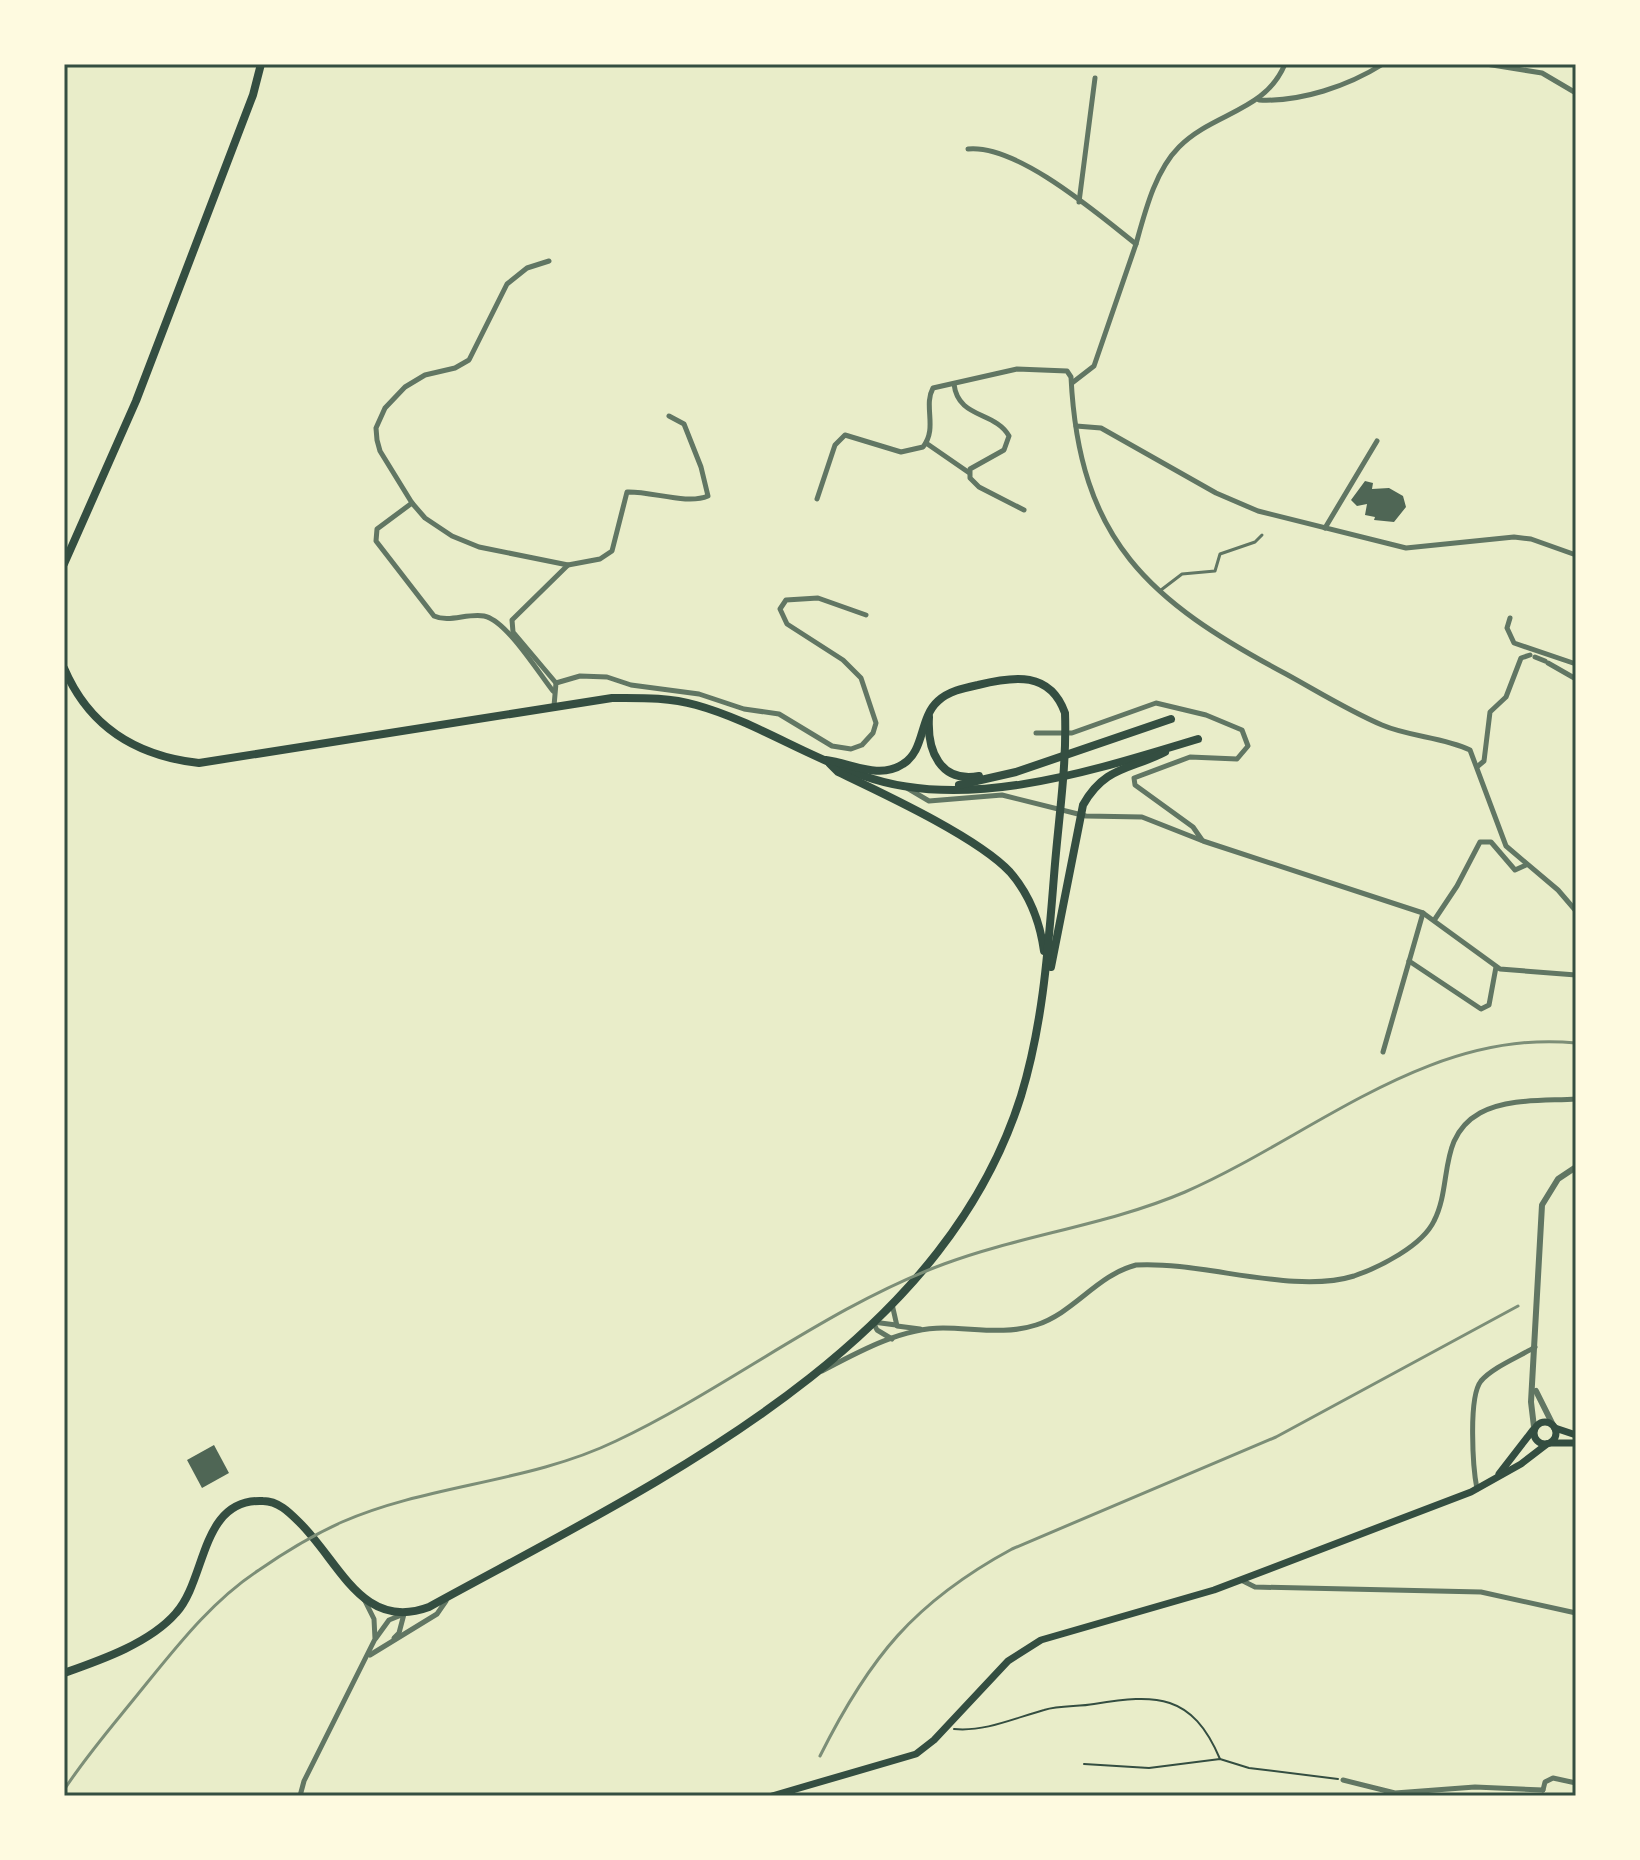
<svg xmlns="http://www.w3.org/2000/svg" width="1640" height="1860" viewBox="0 0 1640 1860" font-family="Helvetica,sans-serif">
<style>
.building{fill:#4f6655}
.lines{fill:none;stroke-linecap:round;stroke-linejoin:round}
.path{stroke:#344e41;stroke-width:2}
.service{stroke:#617663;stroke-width:3}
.minor{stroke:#617663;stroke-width:5}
.tertiary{stroke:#617663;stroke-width:6}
.secondary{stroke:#344e41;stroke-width:7}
.primary{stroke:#344e41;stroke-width:8}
.rail{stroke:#7c8e77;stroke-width:3}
.neatline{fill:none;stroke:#344e41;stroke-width:3}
</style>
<rect width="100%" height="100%" fill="#e9edc9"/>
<!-- building -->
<g class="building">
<path d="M1365 481 1373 483 1372 489 1389 488 1403 496 1406 507 1394 522 1374 520 1375 517 1365 515 1367 504 1357 506 1351 500Z"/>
<path d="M214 1445 229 1473 202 1488 187 1460Z"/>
</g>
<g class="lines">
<!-- path -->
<g class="path">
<path d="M954 1729C985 1732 1015 1718 1044 1710 1060 1705 1078 1707 1094 1704 1156 1694 1192 1693 1220 1759"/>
<path d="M1084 1764 1149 1768 1220 1759 1249 1768 1338 1779"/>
</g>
<!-- service -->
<path class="service" d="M1161 590 1182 574 1215 571 1220 554 1255 542 1262 535"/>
<!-- minor -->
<g class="minor">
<path d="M1486 64 1542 73 1576 93"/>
<path d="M1259 100C1301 102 1348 86 1383 64"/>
<path d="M968 149C1017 144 1098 214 1136 244L1094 366 1072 383"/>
<path d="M1079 202 1095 78"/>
<path d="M1136 244C1145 212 1155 171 1179 147 1214 112 1265 112 1285 64"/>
<path d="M549 261 527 268 507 284 469 360 455 368 425 375 405 387 385 408 376 428 377 440 380 451 412 503 425 518 452 536 479 547 568 565 512 620 513 632 556 683"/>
<path d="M954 384C958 419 995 411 1009 436L1004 450 970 469V478L979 487 1024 510"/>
<path d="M1076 426 1101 428 1216 493 1258 511 1406 548 1514 537 1531 539 1576 555"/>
<path d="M926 443 968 472"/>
<path d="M817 499 835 445 845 435 901 452 923 447C938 428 923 406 933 388L1017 369 1067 371 1071 377C1079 541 1149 601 1286 674 1317 691 1349 711 1382 725 1410 737 1443 737 1470 750L1506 846 1558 890 1576 911"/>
<path d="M412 503 377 529 376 541 434 616C449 623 467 613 484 616 506 620 538 672 553 691"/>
<path d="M1325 528 1377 441"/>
<path d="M568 565 600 559 612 551 627 492C651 491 687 505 708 496L701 467 684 424 669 416"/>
<path d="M1510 618 1507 628 1514 643 1576 664"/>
<path d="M1535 657 1545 661"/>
<path d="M1548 663 1576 679"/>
<path d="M554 706 556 683 580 676 607 677 631 685 699 694 744 709 779 714 832 746 851 749 862 745 873 733 876 723 861 678 843 660 787 624 780 609 786 600 818 598 866 615"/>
<path d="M1036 733H1072L1156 703 1206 715 1242 730 1248 746 1237 759 1190 757 1134 778 1135 785 1193 827 1202 840"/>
<path d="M1478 766 1484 761 1490 712 1506 697 1521 658 1530 655"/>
<path d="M907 788 929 801 1002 795 1086 816 1142 817 1203 841 1423 913 1500 969 1576 975"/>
<path d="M1435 919 1457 886 1480 842H1491L1515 870 1526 865"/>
<path d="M1409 961 1481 1009 1489 1005 1496 967"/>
<path d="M1383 1052 1423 913"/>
<path d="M892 1304 897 1326 920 1329"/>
<path d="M892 1339 877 1330 873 1322 896 1325"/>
<path d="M822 1371C858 1352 901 1328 943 1328 974 1328 1006 1335 1036 1325 1074 1313 1097 1275 1136 1265 1202 1261 1293 1295 1354 1276 1380 1267 1422 1246 1434 1221 1453 1184 1437 1137 1480 1113 1508 1098 1545 1101 1576 1099"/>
<path d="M1477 1489C1473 1469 1468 1397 1481 1381 1493 1367 1519 1357 1535 1347"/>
<path d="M1241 1580 1255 1587 1481 1592 1576 1613"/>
<path d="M376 1638 389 1620 404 1614 399 1633 394 1638"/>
<path d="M370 1655 437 1614 446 1601"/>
<path d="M1343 1780 1395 1793 1475 1787 1543 1790"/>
<path d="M1543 1790 1545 1782 1553 1778 1576 1783"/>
<path d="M300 1796 304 1781 375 1639 374 1619 365 1601"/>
</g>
<!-- tertiary -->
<g class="tertiary">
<path d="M1536 1391 1553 1425"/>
<path d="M1534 1427 1531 1402 1542 1205 1558 1179 1576 1167"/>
</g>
<!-- secondary -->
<g class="secondary">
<circle cx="1545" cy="1433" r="11"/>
<path d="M1555 1428 1576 1435"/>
<path d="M1551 1443H1576"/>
<path d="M1499 1474 1533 1430"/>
<path d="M772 1796 916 1754 934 1740 1008 1661 1041 1640 1214 1590 1471 1492 1521 1464 1547 1444"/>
</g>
<!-- primary -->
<g class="primary">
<path d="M64 564 136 401 253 95 261 64"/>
<path d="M64 668C89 727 136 756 199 763L612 698C640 698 668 697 696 705 754 721 807 757 864 776 967 813 1098 769 1198 739"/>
<path d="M929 717C927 751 940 783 979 776"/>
<path d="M830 764 838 772C884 794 977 837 1010 872 1030 895 1040 922 1044 951"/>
<path d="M959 785 1016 772 1171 719"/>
<path d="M1051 967 1083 805C1105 766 1130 770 1165 752"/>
<path d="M64 1673C101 1660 150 1643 176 1613 207 1579 200 1498 263 1501 278 1501 289 1512 299 1522 340 1562 362 1632 429 1607 647 1487 940 1354 1021 1096 1043 1024 1048 950 1054 876 1058 822 1067 767 1065 713 1050 671 1014 676 978 685 964 688 949 691 938 701 919 718 925 751 903 764 879 780 851 763 826 760"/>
</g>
<!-- rail -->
<g class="rail">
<path d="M820 1756C869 1658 914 1602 1012 1549L1276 1437 1518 1306"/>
<path d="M64 1790C86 1756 113 1725 138 1694 174 1650 211 1601 259 1570 285 1552 313 1535 342 1522 429 1484 529 1483 616 1441 728 1388 826 1308 944 1264 1022 1235 1108 1225 1185 1192 1311 1137 1429 1028 1576 1043"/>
</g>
</g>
<!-- border -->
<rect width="1640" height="1860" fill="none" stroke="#fefae0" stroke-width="132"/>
<rect x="66" y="66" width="1508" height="1728" class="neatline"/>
</svg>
